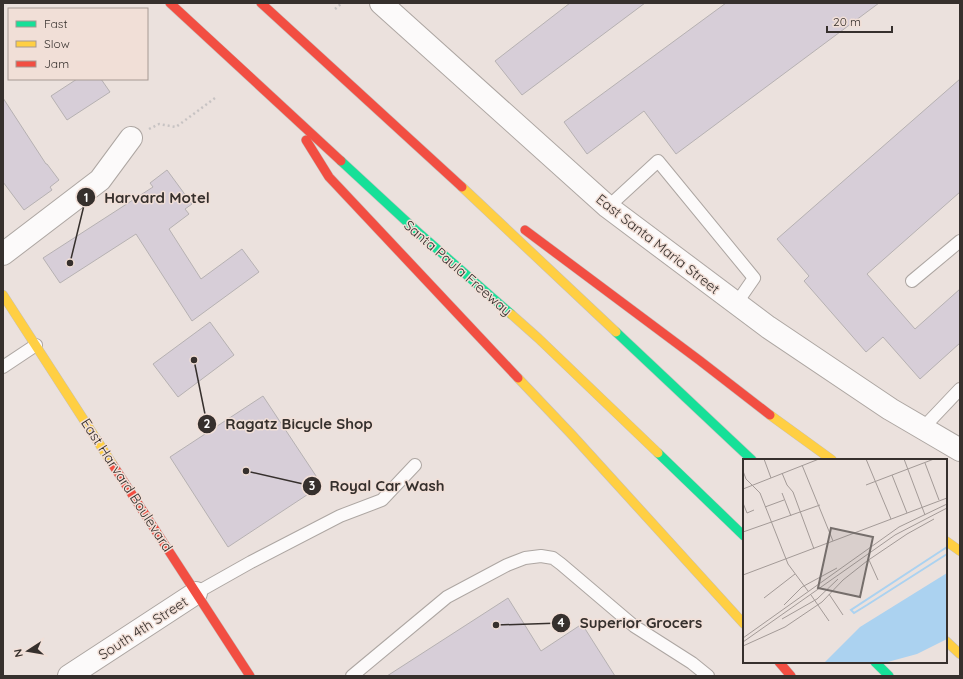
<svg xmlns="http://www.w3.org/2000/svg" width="963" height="679" viewBox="0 0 963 679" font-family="Quicksand,sans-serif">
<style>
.building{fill:#d7ced8;stroke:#b6b1b2}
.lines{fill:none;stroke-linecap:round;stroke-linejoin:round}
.lane-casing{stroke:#ada6a2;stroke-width:14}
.street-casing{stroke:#ada6a2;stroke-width:24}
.fast-casing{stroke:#c4c0bd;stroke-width:10}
.slow-casing{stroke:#c4c0bd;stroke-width:10}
.jam-casing{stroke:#c4c0bd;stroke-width:10}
.path{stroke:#c7c3c3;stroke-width:2.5;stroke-dasharray:2 3;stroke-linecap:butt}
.lane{stroke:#fcfafa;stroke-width:12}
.street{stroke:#fcfafa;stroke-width:22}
.fast{stroke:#16e098;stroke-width:9}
.slow{stroke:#ffcf43;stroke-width:9}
.jam{stroke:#f24e42;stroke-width:9}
.labels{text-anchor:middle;stroke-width:3;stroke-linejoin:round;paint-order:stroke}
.street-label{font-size:14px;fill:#36302d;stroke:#f1dfd7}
.inset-river{fill:none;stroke:#abd2f0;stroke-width:2}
.inset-road{fill:none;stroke:#a39a97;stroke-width:1}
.view{fill:#756e6b;fill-opacity:0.15;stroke:#756e6b;stroke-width:2}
.inset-edge{fill:none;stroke:#36302d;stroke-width:2}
.leader{fill:none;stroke:#36302d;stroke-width:1.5}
.callout-dot{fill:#36302d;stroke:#f1dfd7;stroke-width:1.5}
.mark-label{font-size:12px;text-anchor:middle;font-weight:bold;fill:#fff}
.callout-label{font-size:15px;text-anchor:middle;font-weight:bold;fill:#36302d;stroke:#f1dfd7;stroke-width:3;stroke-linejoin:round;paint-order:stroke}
</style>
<rect width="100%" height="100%" fill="#ebe1dd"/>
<!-- building -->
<g class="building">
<path d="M570 3H645L522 95 495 61Z"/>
<path d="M726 3H879L676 154 644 111 587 154 564 122Z"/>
<path d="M77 79H101L110 92 67 120 51 96Z"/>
<path d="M960 79V192L867 274 915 329 960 289V343L920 379 883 337 866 352 804 281 809 276 777 239Z"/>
<path d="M3 98 46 164H47L59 180 50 187 52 190 24 210 3 182Z"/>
<path d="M167 170 192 204 185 209 189 214 169 229 201 279 242 249 259 272 192 321 136 234 60 283 43 258 153 187 150 183Z"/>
<path d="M210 322 234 355 178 397 153 364Z"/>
<path d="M263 396 322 485 228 547 170 457Z"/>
<path d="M508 598 541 651 582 624 615 676H387Z"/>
</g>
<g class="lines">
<defs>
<g id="lane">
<path d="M608 207 658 161 754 278 736 304"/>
<path d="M912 281 960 241"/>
<path d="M3 367 36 345"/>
<path d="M923 428 960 389"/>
<path d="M196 593 251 562 340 516 382 500 415 465"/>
<path d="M352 676 447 597 507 565 525 558 541 556 553 558 561 564 634 626 692 663 708 676"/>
</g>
<g id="street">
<path d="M381 3 608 207 768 327 890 409 960 450"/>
<path d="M3 254 100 180 131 138"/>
<path d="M69 676 196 593"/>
</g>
<g id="fast">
<path d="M341 161 420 234 511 314"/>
<path d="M616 332 752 460"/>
<path d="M658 453 744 536"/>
<path d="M875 662 889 676"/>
</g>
<g id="slow">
<path d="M462 187 616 332"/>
<path d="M3 295 113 465"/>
<path d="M511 314 538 338 658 453"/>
<path d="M518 378 573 436 744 624"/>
<path d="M770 415 832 460"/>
<path d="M946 541 960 551"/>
<path d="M946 641 960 654"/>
</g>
<g id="jam">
<path d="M170 3 341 161"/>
<path d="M261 3 462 187"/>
<path d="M306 140 329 177 518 378"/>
<path d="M525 230 699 360 770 415"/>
<path d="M113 465 250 676"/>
<path d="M779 662 791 676"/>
</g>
</defs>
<!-- lane casing -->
<use href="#lane" class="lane-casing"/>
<!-- street casing -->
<use href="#street" class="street-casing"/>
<!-- fast casing -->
<use href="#fast" class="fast-casing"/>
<!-- slow casing -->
<use href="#slow" class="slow-casing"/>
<!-- jam casing -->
<use href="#jam" class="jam-casing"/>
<!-- path -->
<g class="path">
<path d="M335 9 342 3"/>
<path d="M149 129 159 124 176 127 215 98"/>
</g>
<!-- lane -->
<use href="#lane" class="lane"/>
<!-- street -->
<use href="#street" class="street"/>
<!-- fast -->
<use href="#fast" class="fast"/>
<!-- slow -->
<use href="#slow" class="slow"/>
<!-- jam -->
<use href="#jam" class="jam"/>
</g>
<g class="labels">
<!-- street labels -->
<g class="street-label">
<text transform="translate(658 244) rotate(38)" y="5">East Santa Maria Street</text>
<text transform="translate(458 268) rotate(41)" y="5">Santa Paula Freeway</text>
<text transform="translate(127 485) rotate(57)" y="5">East Harvard Boulevard</text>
<text transform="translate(143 628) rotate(-33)" y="5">South 4th Street</text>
</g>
</g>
<!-- overview -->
<g transform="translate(743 459)">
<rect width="204" height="204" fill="#ebe1dd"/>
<path d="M204 114V180L174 195 141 204H81L117 168Z" fill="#abd2f0"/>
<path class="inset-river" d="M124 146 111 154 108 151 204 88M124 146 204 95"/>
<path class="inset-road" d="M21 0 28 19M123 0 148 60M161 0 182 56M182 4 196 41M59 6 90 82M0 12 3 20 17 34 45 105 65 132M39 14 44 26 50 33 71 90M149 16 164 54M123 26 191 0M0 30 76 0M39 34 48 57M0 44 4 54 11 51M22 48 41 41M0 73 77 46M126 101 135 121M0 116 204 39M86 135 100 156M68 136 86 162M21 139 52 115M41 146 59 128 94 109M39 160 74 140 95 120M0 179 156 68 204 45M0 183 152 76 204 49M0 187 42 168 79 143 100 121 124 102 164 75 191 60"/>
<path class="view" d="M88 69 130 78 117 138 75 129Z"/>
<rect width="204" height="204" class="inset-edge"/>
</g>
<!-- callouts -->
<path class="leader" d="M70 263L86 197M194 360L207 424M246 471L312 486M496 625L561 623"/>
<g class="callout-dot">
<circle cx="70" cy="263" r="4"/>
<circle cx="194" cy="360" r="4"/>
<circle cx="246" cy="471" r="4"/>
<circle cx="496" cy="625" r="4"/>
<circle cx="86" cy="197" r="10"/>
<circle cx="207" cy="424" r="10"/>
<circle cx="312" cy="486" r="10"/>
<circle cx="561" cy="623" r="10"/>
</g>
<g class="mark-label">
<text x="86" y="202">1</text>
<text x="207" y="428">2</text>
<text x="312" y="490">3</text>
<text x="561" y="627">4</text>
</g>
<g class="callout-label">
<text x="157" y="203">Harvard Motel</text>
<text x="299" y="429">Ragatz Bicycle Shop</text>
<text x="387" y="491">Royal Car Wash</text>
<text x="641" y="628">Superior Grocers</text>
</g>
<!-- border -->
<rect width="963" height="679" fill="none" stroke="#36302d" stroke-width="8"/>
<!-- legend -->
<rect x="8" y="8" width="140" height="72" fill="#f1dfd7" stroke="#a69993"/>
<rect x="16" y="21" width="20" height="6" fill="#16e098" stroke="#a69993"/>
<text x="44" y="28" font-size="12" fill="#36302d">Fast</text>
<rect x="16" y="41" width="20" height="6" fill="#ffcf43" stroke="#a69993"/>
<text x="44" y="48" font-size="12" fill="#36302d">Slow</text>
<rect x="16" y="61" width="20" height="6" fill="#f24e42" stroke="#a69993"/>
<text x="44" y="68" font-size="12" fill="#36302d">Jam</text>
<!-- north arrow -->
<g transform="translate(28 651) rotate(258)" stroke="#f1dfd7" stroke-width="3" paint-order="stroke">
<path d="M0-3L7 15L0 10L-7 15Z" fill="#36302d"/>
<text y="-6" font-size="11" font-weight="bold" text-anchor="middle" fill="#36302d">N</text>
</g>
<!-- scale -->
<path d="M827 26v6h65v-6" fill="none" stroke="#36302d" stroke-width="2"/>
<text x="833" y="26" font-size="12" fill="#36302d" stroke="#f1dfd7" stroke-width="3" paint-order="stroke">20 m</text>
</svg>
